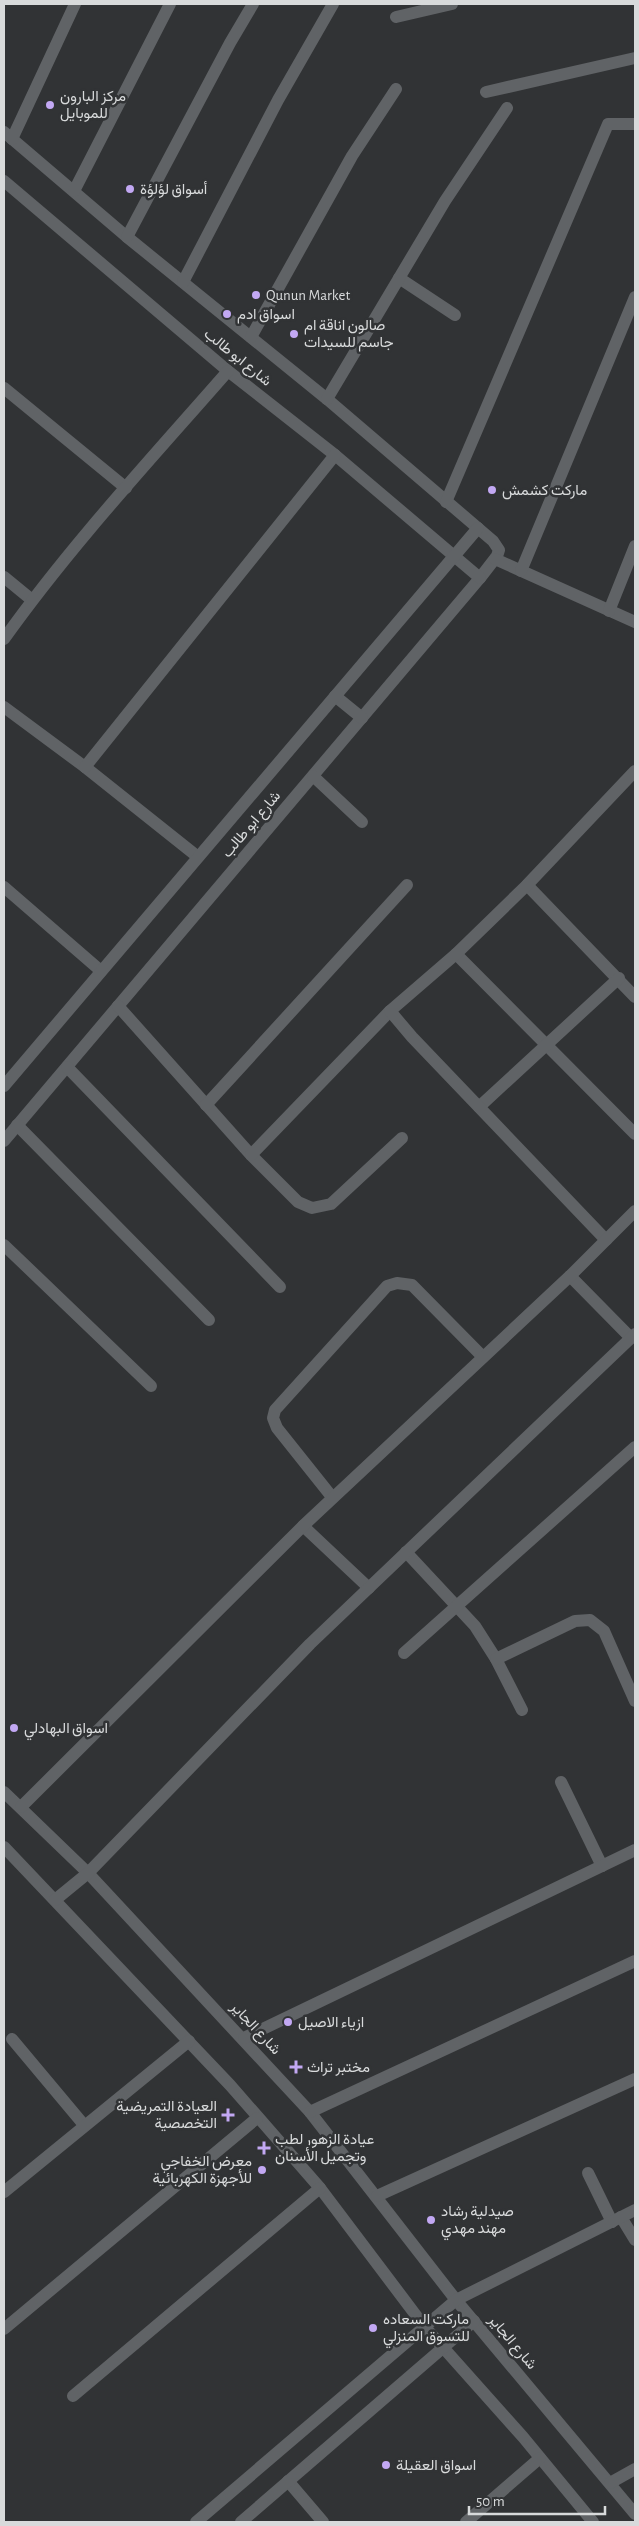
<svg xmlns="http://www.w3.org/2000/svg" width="639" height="2526" viewBox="0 0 639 2526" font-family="'Alegreya Sans',Vazirmatn,sans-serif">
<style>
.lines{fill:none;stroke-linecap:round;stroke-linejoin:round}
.minor{stroke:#606366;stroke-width:12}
.poi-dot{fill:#c2a8f3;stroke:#313335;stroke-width:2}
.labels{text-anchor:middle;stroke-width:5;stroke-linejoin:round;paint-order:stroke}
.poi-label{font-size:15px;fill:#d8dadb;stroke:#313335;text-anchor:start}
.street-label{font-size:15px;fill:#d8dadb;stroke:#313335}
</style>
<rect width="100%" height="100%" fill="#313335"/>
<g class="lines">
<!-- minor -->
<g class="minor">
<path d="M396 17 452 4"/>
<path d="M486 92 635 58"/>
<path d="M4 132 127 237 327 399 493 541 499 550 497 556 480 578 4 1141"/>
<path d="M12 139 75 4"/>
<path d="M4 181 228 371 335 455 480 578"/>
<path d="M74 191 170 4"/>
<path d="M127 237 230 43 253 4"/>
<path d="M399 278 455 315"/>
<path d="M183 282 278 100 333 4"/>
<path d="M251 337 352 156 396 89"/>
<path d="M4 388 126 488"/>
<path d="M327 399 445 201 507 108"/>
<path d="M446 502 608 124H635"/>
<path d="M495 559 635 622"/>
<path d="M521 571 635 297"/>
<path d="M4 577 32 600"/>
<path d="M609 611 635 546"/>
<path d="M4 639C71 545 151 459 228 371"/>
<path d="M335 696 362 718"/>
<path d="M4 707 85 767 193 853"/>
<path d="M85 767 335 455"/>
<path d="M313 776 362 822"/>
<path d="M527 885 635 997"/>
<path d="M4 887 101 971"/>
<path d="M456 954 635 1134"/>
<path d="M118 1006 251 1155 298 1202 312 1208 331 1204 402 1138"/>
<path d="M67 1067 280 1287"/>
<path d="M4 1086 478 528"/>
<path d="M206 1105 407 885"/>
<path d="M479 1107 619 978"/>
<path d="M17 1125 209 1320"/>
<path d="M251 1155 390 1011"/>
<path d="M606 1240 412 1037 390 1011 456 954 527 885 635 771"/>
<path d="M4 1245 151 1386"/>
<path d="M570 1276 631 1338"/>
<path d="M332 1497 277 1428 273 1418 275 1410 387 1286 397 1283 412 1285 483 1357"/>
<path d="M303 1526 369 1588"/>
<path d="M406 1552 475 1626 496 1659 522 1710"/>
<path d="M404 1653 635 1447"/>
<path d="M496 1659 575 1621 590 1620 604 1631 635 1701"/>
<path d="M561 1782 602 1866"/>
<path d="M4 1792 88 1873 310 2112 456 2300 635 2514"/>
<path d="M21 1807 303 1526 570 1276 635 1211"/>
<path d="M4 1847 230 2085 320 2188 424 2326 523 2437 593 2522"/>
<path d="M55 1900 88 1873 310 1644 635 1334"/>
<path d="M244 2038 635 1850"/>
<path d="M12 2039 84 2125"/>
<path d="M310 2112 635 1961"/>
<path d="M588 2173 612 2222"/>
<path d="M4 2192 189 2041"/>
<path d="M377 2196 635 2079"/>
<path d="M621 2217 635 2240"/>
<path d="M4 2329 257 2118"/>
<path d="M73 2396 320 2188"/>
<path d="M288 2481 323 2522"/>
<path d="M610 2483 635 2469"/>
<path d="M196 2522 456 2300 635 2210"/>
<path d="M241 2522 474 2321"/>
<path d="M466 2522 540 2458"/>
</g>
</g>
<!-- markers -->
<g class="poi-dot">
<circle cx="50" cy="105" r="5"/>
<circle cx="130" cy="189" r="5"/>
<circle cx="256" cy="295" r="5"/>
<circle cx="227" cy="314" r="5"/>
<circle cx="294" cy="334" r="5"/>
<circle cx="492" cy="490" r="5"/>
<circle cx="14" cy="1728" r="5"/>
<circle cx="288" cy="2022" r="5"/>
<path d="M293.5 2059.5h5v5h5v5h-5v5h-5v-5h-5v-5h5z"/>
<path d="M225.5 2107.5h5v5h5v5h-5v5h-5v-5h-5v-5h5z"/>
<path d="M261.5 2140.5h5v5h5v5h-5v5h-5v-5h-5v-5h5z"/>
<circle cx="262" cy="2170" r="5"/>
<circle cx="431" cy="2220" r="5"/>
<circle cx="373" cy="2328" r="5"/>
<circle cx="386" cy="2465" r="5"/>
</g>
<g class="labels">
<!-- poi labels -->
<g class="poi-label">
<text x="60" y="101">مركز البارون<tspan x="60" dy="17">للموبايل</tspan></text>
<text x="140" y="194">أسواق لؤلؤة</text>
<text x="266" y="300">Qunun Market</text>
<text x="237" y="319">اسواق ادم</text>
<text x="304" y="330">صالون اناقة ام<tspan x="304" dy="17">جاسم للسيدات</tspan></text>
<text x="502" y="495">ماركت كشمش</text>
<text x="24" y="1733">اسواق البهادلي</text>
<text x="298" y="2027">ازياء الاصيل</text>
<text x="307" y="2072">مختبر تراث</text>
<text x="217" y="2111" text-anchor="end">العيادة التمريضية<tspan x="217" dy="17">التخصصية</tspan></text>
<text x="275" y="2144">عيادة الزهور لطب<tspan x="275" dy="17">وتجميل الأسنان</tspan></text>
<text x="252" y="2166" text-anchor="end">معرض الخفاجي<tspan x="252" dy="17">للأجهزة الكهربائية</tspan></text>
<text x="441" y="2216">صيدلية رشاد<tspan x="441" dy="17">مهند مهدي</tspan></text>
<text x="383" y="2324">ماركت السعاده<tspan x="383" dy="17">للتسوق المنزلي</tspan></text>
<text x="396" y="2470">اسواق العقيلة</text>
</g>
<!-- street labels -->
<g class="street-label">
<text transform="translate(238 357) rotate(39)" y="5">شارع ابو طالب</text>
<text transform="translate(251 824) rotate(-50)" y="5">شارع ابو طالب</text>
<text transform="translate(256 2028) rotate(47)" y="5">شارع الجاير</text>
<text transform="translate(513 2342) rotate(50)" y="5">شارع الجاير</text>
</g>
</g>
<!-- border -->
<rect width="639" height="2526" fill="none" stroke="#d8dadb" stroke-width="10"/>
<!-- scale -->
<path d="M469 2506v8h136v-8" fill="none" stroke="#d8dadb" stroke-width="2.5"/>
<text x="476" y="2506" font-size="15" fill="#d8dadb" stroke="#313335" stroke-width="4" paint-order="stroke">50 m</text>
</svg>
